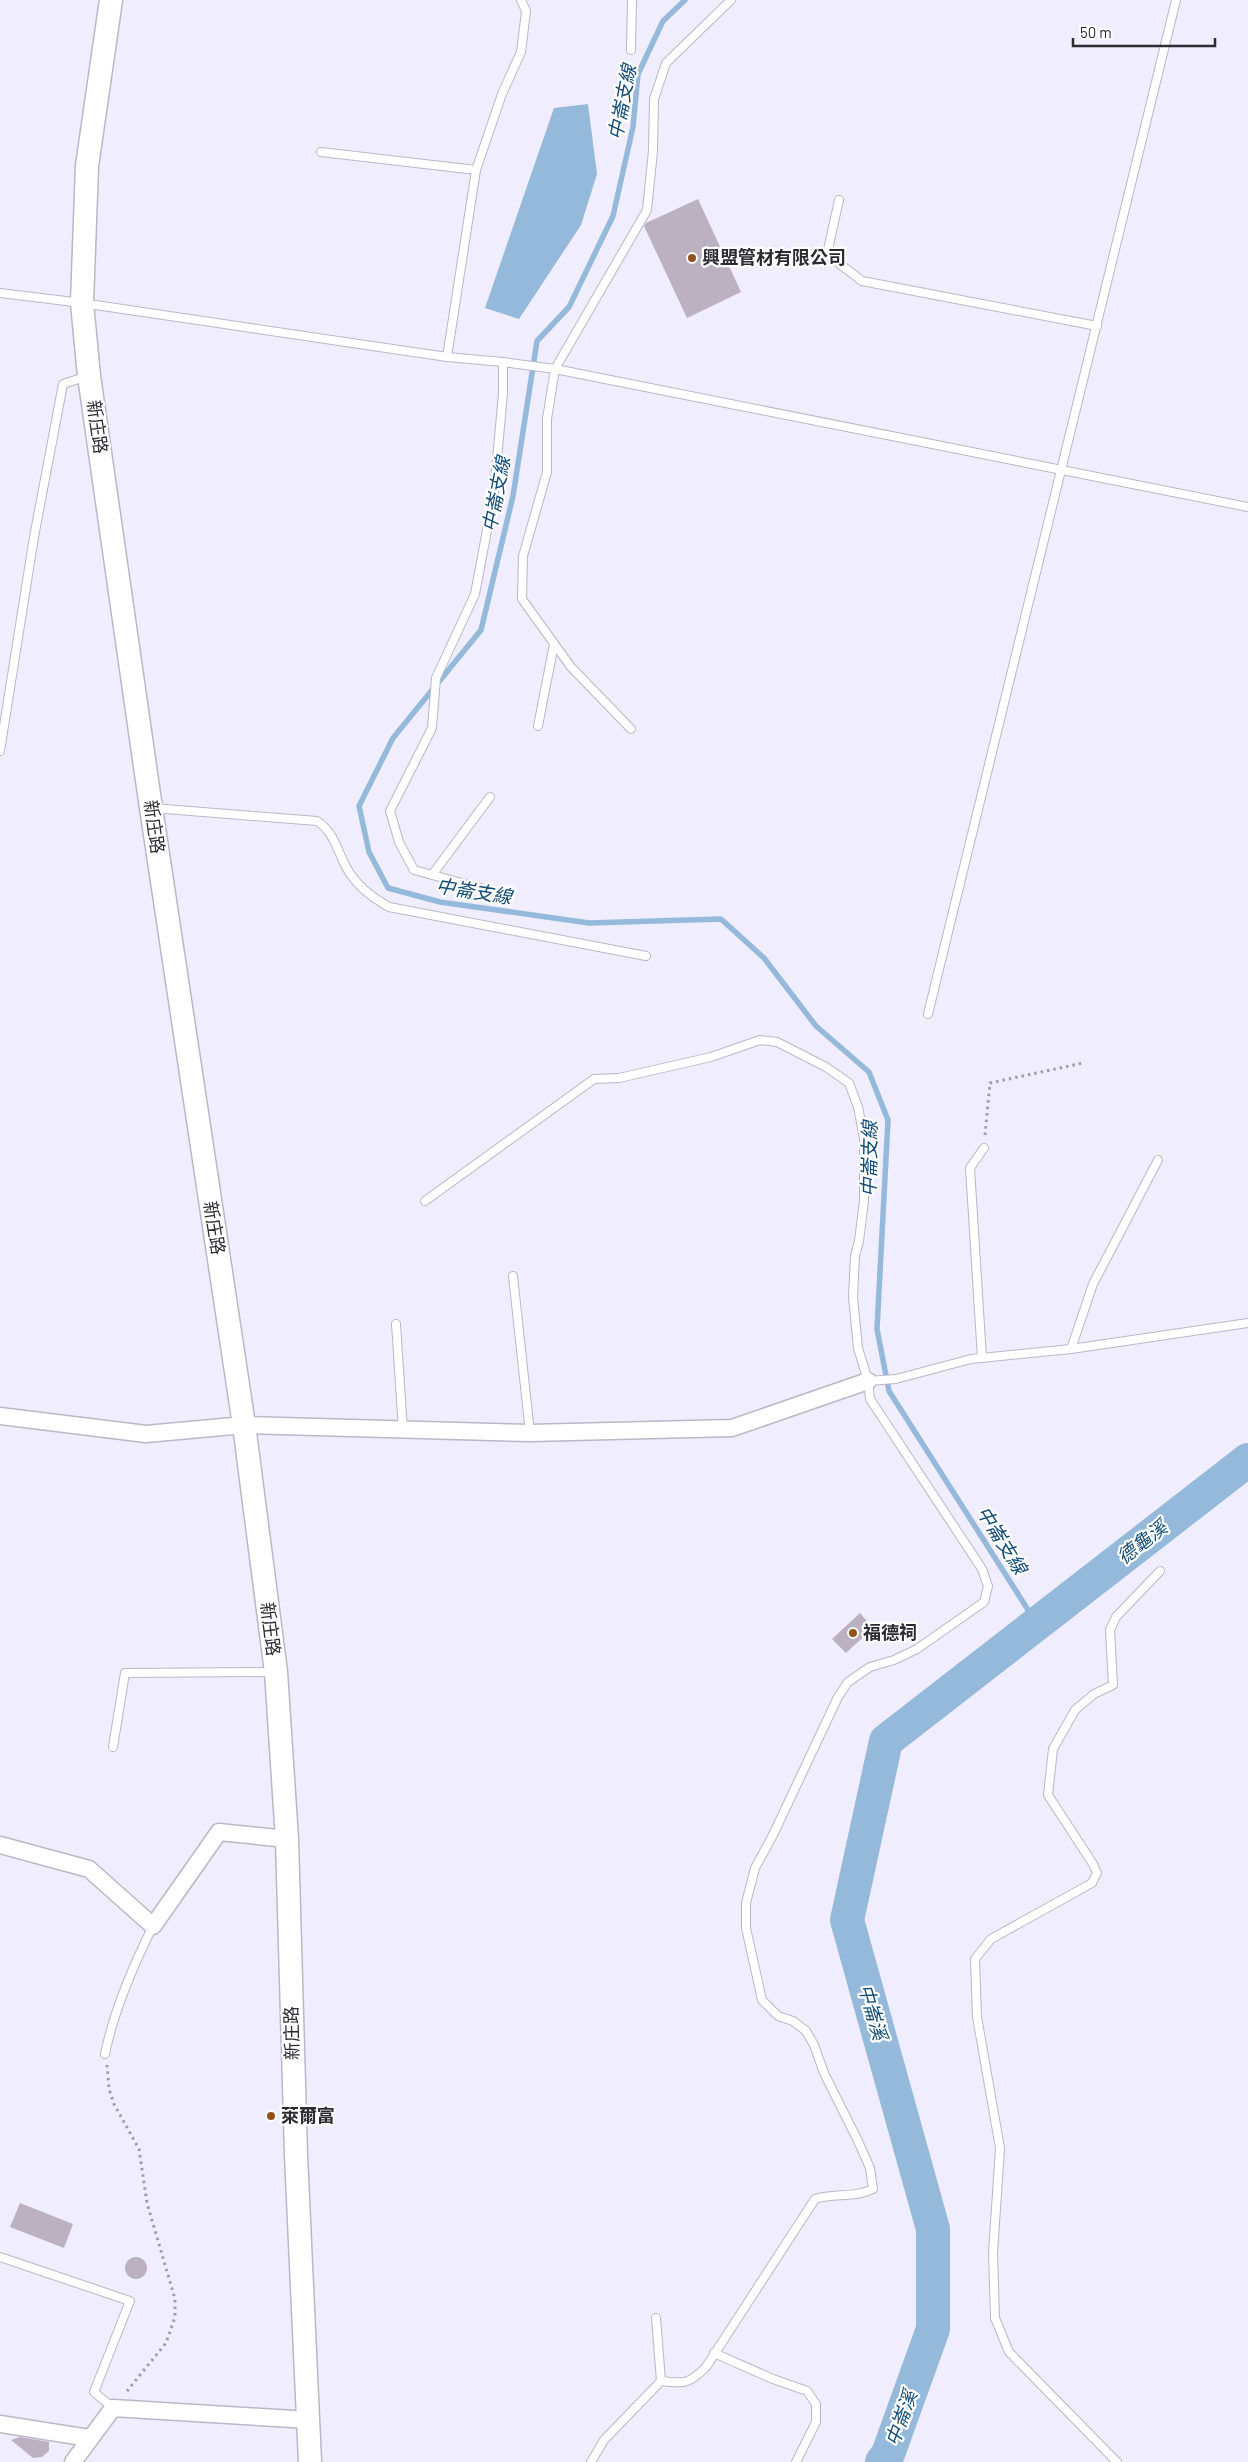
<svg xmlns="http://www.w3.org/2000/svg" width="1248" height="2462" viewBox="0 0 1248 2462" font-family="Barlow,'Noto Sans TC',sans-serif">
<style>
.water{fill:#95b9da}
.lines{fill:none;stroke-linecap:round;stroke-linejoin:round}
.stream{stroke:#95b9da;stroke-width:5.5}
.river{stroke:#95b9da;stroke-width:34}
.building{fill:#bcb1c0}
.lane-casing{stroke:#bab7c8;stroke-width:10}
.street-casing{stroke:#bab7c8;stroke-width:19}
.secondary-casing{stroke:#bab7c8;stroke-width:25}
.path{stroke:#9e9ca9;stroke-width:3;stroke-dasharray:2.5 4;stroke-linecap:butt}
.lane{stroke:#fff;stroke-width:8}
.street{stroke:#fff;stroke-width:16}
.secondary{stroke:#fff;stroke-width:22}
.poi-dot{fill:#92521b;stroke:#fff;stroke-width:2}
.labels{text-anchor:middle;stroke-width:4.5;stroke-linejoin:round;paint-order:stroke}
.poi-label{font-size:18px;font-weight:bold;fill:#2c2b31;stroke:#fff;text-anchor:start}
.street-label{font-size:18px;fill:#2c2b31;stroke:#fff}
.water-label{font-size:19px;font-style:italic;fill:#134c76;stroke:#fff}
</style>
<rect width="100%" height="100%" fill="#f0edff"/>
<!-- water -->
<path class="water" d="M588 104 597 174 581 225 519 319 485 308 554 108Z"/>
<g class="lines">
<!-- stream -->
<path class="stream" d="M685 0 663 21 638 74 633 127 613 216 569 307 537 341 513 496 481 630 393 738 359 806 369 852 388 888 440 902 589 923 721 919 764 958 816 1026 869 1072 888 1120 877 1329 889 1391 1037 1624"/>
<!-- river -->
<path class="river" d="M882 2462 888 2454 933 2329V2229L847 1920 886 1741 1248 1460"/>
</g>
<!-- building -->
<g class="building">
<path d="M698 199 741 292 687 318 644 226 646 223Z"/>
<path d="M860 1613 873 1628 846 1653 832 1639Z"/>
<path d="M20 2203 73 2224 64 2248 10 2227Z"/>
<circle cx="136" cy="2268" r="11"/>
<path d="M20 2437 49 2442V2451L42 2457 33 2458 11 2440Z"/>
</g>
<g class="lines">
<defs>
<g id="lane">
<path d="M631 50 632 0"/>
<path d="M321 152 476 170"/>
<path d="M839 200 827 254 862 281 1097 326"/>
<path d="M0 293 82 303 447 357 503 362 555 369 1248 507"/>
<path d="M447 357 476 170 502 94 521 52 526 11 521 0"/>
<path d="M503 362V393L494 493 475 594 436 678 432 728 390 811 399 842 414 870 506 895"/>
<path d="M538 726 554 644"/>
<path d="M631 729 571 667 522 599 523 556 547 472V419L555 369 647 210 653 151 654 99 666 63 731 0"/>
<path d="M0 751 34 537 63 384 88 376"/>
<path d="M153 808 317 821C333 832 336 846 344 863 354 884 370 896 389 907L646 956"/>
<path d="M432 875 490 797"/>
<path d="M928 1014 1176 0"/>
<path d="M425 1201 594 1079 619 1078 711 1057 760 1040 777 1042 826 1067 849 1083 858 1107 864 1138V1201L859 1241 855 1256 853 1297 858 1348 868 1381 870 1399 982 1569 988 1586 984 1602 917 1649 894 1660 870 1667 848 1682 838 1697 773 1835 755 1868 746 1903V1928L762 2000 778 2016 793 2021 806 2031 814 2045 824 2073 858 2141 870 2168 873 2189C854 2198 835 2193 815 2199L706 2367C689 2384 685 2384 661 2381L604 2440 591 2462"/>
<path d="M513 1276 530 1433"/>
<path d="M396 1324 403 1430"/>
<path d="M1071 1349 1093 1284 1158 1160"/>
<path d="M982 1358 970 1168 984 1148"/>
<path d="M868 1381 896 1379 971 1359 1071 1349 1248 1323"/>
<path d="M113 1747 125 1673 273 1672"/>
<path d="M105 2054C114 2010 133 1966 153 1926"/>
<path d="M0 2257 130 2301 94 2392 113 2408"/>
<path d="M656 2318 661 2381"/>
<path d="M714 2353 773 2379 807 2391 816 2404V2422L796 2462"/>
<path d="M1117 2462 1009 2352 995 2318 993 2253 1000 2148 977 2017 975 1959 991 1939 1092 1883 1097 1873 1093 1864 1048 1795 1053 1749 1075 1710 1094 1694 1113 1685 1110 1630 1116 1617 1160 1571"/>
</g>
<g id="street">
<path d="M0 1416 146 1434 244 1425 530 1433 732 1428 868 1381"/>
<path d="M0 1845 89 1869 153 1926 219 1832 287 1839"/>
<path d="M0 2424 89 2438"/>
<path d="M73 2462 113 2408 309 2420"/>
</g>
<path id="secondary" d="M111 0 87 166 82 303 89 376 151 808 244 1425 276 1672 287 1839 296 2155 310 2462"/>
</defs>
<!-- lane casing -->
<use href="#lane" class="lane-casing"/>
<!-- street casing -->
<use href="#street" class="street-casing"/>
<!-- secondary casing -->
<use href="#secondary" class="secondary-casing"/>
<!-- path -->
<g class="path">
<path d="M985 1135 990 1083 1083 1063"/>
<path d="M107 2065 109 2089 114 2104 139 2149 147 2203 175 2299V2317L166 2343 127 2391"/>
</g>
<!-- lane -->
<use href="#lane" class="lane"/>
<!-- street -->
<use href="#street" class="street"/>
<!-- secondary -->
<use href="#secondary" class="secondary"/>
</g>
<!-- markers -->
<g class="poi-dot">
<circle cx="692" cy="258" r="5"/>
<circle cx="853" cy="1633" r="5"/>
<circle cx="271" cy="2116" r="5"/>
</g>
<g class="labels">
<!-- poi labels -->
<g class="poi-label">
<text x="702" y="264">興盟管材有限公司</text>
<text x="863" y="1639">福德祠</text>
<text x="281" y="2122">萊爾富</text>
</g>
<!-- street labels -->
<g class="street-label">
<text transform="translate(97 427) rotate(82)" y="6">新庄路</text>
<text transform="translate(154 827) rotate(82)" y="6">新庄路</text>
<text transform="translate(214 1228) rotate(81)" y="6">新庄路</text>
<text transform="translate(270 1629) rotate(83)" y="6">新庄路</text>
<text transform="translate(292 2033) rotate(-91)" y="6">新庄路</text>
</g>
<!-- water labels -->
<g class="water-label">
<text transform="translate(622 102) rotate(-79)" y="7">中崙支線</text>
<text transform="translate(496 494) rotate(-79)" y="7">中崙支線</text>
<text transform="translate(474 891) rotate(9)" y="7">中崙支線</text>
<text transform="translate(869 1159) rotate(-89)" y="7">中崙支線</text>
<text transform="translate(1002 1540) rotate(58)" y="7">中崙支線</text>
<text transform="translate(1142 1542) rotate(-38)" y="7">德龜溪</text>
<text transform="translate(873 2012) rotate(74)" y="7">中崙溪</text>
<text transform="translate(901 2418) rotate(-70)" y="7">中崙溪</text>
</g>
</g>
<!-- scale -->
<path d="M1073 38v8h142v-8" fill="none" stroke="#2c2b31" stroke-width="2.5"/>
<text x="1080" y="38" font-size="15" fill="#2c2b31" stroke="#ffffff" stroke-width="4" paint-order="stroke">50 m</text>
</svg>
